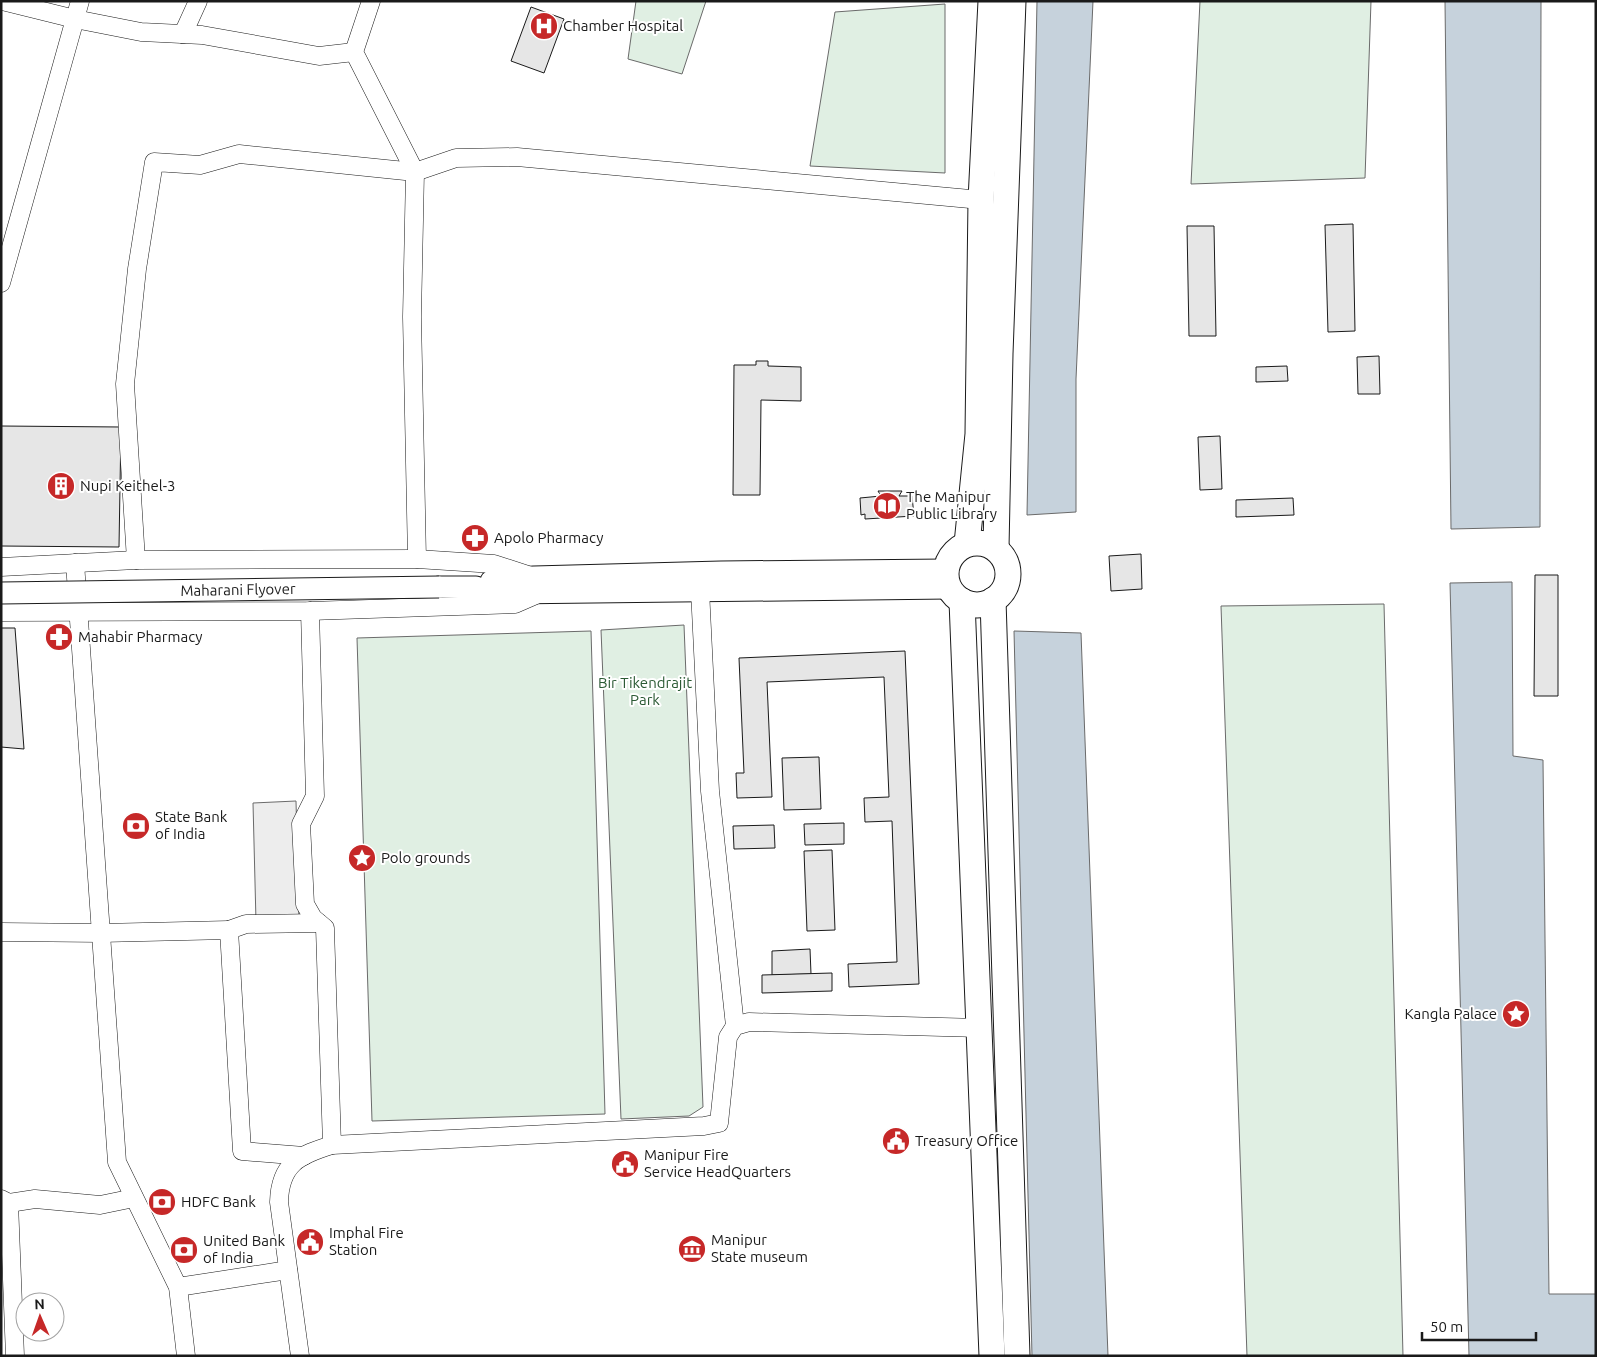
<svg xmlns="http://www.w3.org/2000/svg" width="1597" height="1357" viewBox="0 0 1597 1357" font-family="Ubuntu,sans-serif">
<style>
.green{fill:#e0efe3;stroke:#6a6a6a}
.parking{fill:#ededed;stroke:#6a6a6a}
.water{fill:#c6d2dc;stroke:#6a6a6a}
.building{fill:#e6e6e6;stroke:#1a1a1a}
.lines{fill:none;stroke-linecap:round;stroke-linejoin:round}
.minor-casing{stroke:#1a1a1a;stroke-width:19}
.major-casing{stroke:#1a1a1a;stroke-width:23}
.highway-casing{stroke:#1a1a1a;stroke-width:27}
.minor{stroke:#fff;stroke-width:18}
.major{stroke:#fff;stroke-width:21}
.highway{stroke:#fff;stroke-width:25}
.major-bridge-casing{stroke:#1a1a1a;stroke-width:23;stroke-linecap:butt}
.major-bridge{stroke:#fff;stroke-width:21}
.labels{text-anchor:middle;stroke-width:4;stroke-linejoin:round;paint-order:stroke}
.poi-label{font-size:15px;fill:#1a1a1a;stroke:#fff;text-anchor:start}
.street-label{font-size:15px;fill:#1a1a1a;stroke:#fff}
.park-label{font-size:15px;fill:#2b5a34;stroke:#fff}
</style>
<rect width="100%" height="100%" fill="#fff"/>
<!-- green -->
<g class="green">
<path d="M636 1H706L682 74 628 59Z"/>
<path d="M1200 1H1371L1365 178 1191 184Z"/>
<path d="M945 4V173L810 166 835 12Z"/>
<path d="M1384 604 1403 1356H1247L1221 606Z"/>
<path d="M684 625 703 1107 689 1116 621 1119 601 630Z"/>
<path d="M591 631 605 1114 372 1121 357 638Z"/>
</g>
<!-- parking -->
<path class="parking" d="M296 801 299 921 256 922 253 803Z"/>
<!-- water -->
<g class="water">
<path d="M1037 1H1093L1076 379V512L1027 515Z"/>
<path d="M1445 1H1541L1540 527 1451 529Z"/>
<path d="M1512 582 1513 756 1543 760 1549 1294H1596V1356H1469L1450 583Z"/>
<path d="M1014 631 1081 633 1108 1356H1032Z"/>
</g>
<!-- building -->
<g class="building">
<path d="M531 7 564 19 544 73 511 61Z"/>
<path d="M1353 224 1355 331 1328 332 1325 225Z"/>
<path d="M1187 226H1214L1216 336H1189Z"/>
<path d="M1379 356 1380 394H1358L1357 357Z"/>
<path d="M756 361H768V366L801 367V401L761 400 760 495H733L734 365H756Z"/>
<path d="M1287 366 1288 381 1256 382V367Z"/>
<path d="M1 426 121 427 119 547 1 546Z"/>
<path d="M1220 436 1222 489 1200 490 1198 437Z"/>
<path d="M878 491H902L899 496H912L914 516 865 519V514L861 515 860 498 881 496Z"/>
<path d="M1293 498 1294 515 1236 517V500Z"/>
<path d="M1141 554 1142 589 1111 591 1109 556Z"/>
<path d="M1535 575H1558V696H1534Z"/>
<path d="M1 628H15L24 749 1 747Z"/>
<path d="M905 651 919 984 849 987 848 964 897 962 892 821 865 822 864 798 889 797 884 677 767 682 772 797 737 798 736 773H744L739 658Z"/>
<path d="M819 757 821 809 784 810 782 758Z"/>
<path d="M844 823V844L805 845 804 824Z"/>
<path d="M774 825 775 848 734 849 733 826Z"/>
<path d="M832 850 835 930 807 931 804 851Z"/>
<path d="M810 949 811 974 772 975V951Z"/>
<path d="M832 973V991L762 993V975Z"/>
</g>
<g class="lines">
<defs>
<g id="minor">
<path d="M2 1 75 19 141 32 202 35 319 56 354 52"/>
<path d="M371 1 354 52 415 172 412 317 417 559"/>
<path d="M183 34 198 1"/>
<path d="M1 283 80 1"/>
<path d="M136 560 125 384 137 269 154 162 200 165 239 154 415 172 456 158 517 157 981 200"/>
<path d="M75 563 117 1162 178 1287 186 1356"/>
<path d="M1 567 136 560 417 559 494 564 531 576"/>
<path d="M700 590 710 791 735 1026"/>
<path d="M310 611 315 796 301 824 305 904 313 918 325 928 332 1145"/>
<path d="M1 612 310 611 515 604 538 594"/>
<path d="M229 930 246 924 319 923"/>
<path d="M1 932 101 933 229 930 242 1151 304 1156"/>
<path d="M1 1199 9 1203 35 1199 100 1205 134 1198"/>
<path d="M9 1203 15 1356"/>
<path d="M178 1287 288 1270"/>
<path d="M300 1356 279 1202C280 1164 299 1155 332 1145L704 1126 719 1123 728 1037 735 1026 749 1022 981 1028"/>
</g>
<g id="major">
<path d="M491 581 534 577 721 572 946 570"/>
<path d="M439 587H476L489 592 509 593 949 588"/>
</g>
<g id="highway">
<circle cx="977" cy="574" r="31"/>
<path d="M967 544 978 434 981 200 991 1"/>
<path d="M996 548 1000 354 1013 1"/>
<path d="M993 600 1017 1356"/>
<path d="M962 601 992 1356"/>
</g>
</defs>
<!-- minor casing -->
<use href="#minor" class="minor-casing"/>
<!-- major casing -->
<use href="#major" class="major-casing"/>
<!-- highway casing -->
<use href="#highway" class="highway-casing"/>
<!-- minor -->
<use href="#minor" class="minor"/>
<!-- major -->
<use href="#major" class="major"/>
<!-- highway -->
<use href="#highway" class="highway"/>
<defs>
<path id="major-bridge" d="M1 593 439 587"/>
</defs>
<!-- major-bridge casing -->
<use href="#major-bridge" class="major-bridge-casing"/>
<!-- major-bridge -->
<use href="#major-bridge" class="major-bridge"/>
</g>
<!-- icons -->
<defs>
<symbol id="hospital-disc" viewBox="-11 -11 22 22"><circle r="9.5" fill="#c62828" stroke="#fff"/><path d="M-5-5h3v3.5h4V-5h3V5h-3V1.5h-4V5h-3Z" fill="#fff"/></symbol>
<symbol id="building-disc" viewBox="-11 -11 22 22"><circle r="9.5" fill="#c62828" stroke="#fff"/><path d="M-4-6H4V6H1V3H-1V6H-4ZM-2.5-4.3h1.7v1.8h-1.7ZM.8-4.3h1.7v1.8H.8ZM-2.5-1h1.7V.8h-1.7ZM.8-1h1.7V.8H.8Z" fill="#fff"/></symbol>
<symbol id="library-disc" viewBox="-11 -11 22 22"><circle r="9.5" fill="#c62828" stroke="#fff"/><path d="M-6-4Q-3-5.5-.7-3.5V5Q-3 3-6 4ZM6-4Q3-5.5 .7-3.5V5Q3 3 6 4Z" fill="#fff"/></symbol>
<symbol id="pharmacy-disc" viewBox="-11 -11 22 22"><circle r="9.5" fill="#c62828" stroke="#fff"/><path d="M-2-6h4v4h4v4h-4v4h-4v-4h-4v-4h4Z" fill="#fff"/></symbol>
<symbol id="bank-disc" viewBox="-11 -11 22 22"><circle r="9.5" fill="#c62828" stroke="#fff"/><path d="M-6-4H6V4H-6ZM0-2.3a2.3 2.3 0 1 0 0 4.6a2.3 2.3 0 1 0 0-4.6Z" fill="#fff"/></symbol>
<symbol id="sight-disc" viewBox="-11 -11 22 22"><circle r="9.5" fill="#c62828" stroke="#fff"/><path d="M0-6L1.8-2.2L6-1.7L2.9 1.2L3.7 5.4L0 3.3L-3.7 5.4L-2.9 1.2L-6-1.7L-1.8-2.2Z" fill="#fff"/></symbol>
<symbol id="civic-disc" viewBox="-11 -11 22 22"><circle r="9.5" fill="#c62828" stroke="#fff"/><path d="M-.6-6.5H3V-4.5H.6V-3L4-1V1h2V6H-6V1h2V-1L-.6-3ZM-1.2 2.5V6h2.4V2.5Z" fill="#fff"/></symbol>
<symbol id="museum-disc" viewBox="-11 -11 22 22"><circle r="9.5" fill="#c62828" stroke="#fff"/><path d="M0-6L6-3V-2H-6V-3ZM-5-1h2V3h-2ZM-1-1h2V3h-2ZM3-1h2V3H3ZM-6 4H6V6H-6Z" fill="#fff"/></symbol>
</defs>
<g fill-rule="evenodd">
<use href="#hospital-disc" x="528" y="10" width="32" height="32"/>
<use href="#building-disc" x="45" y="470" width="32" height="32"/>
<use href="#library-disc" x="871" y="490" width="32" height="32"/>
<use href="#pharmacy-disc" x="459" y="522" width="32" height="32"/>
<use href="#pharmacy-disc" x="43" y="621" width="32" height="32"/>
<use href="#bank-disc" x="120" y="810" width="32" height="32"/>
<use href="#sight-disc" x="346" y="842" width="32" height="32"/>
<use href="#sight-disc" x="1500" y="998" width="32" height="32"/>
<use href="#civic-disc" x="880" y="1125" width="32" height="32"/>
<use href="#civic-disc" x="609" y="1148" width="32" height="32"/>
<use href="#bank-disc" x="146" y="1186" width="32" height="32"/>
<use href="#civic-disc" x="294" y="1226" width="32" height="32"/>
<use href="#museum-disc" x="676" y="1233" width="32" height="32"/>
<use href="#bank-disc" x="168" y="1234" width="32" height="32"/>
</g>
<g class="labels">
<!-- poi labels -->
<g class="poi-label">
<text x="563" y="31">Chamber Hospital</text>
<text x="80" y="491">Nupi Keithel-3</text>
<text x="906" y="502">The Manipur<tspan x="906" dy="17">Public Library</tspan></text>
<text x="494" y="543">Apolo Pharmacy</text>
<text x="78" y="642">Mahabir Pharmacy</text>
<text x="155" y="822">State Bank<tspan x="155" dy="17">of India</tspan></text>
<text x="381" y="863">Polo grounds</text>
<text x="1497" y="1019" text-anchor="end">Kangla Palace</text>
<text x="915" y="1146">Treasury Office</text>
<text x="644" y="1160">Manipur Fire<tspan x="644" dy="17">Service HeadQuarters</tspan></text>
<text x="181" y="1207">HDFC Bank</text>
<text x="329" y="1238">Imphal Fire<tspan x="329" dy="17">Station</tspan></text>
<text x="711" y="1245">Manipur<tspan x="711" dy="17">State museum</tspan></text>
<text x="203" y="1246">United Bank<tspan x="203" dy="17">of India</tspan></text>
</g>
<!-- street labels -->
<g class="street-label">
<text transform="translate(238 590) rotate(-1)" y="5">Maharani Flyover</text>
</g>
<!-- park labels -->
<g class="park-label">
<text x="645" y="688">Bir Tikendrajit<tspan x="645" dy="17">Park</tspan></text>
</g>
</g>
<!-- border -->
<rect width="1597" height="1357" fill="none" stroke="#1a1a1a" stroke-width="5"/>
<!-- north arrow -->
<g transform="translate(40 1317) rotate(358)"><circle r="24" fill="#ffffff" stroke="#a3a3a3"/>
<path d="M0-4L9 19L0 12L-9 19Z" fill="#c62828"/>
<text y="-8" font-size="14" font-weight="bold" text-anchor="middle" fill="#1a1a1a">N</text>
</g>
<!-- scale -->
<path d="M1422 1332v8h114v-8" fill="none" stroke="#1a1a1a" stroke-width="2.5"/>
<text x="1430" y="1332" font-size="15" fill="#1a1a1a" stroke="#ffffff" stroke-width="4" paint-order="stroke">50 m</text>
</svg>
